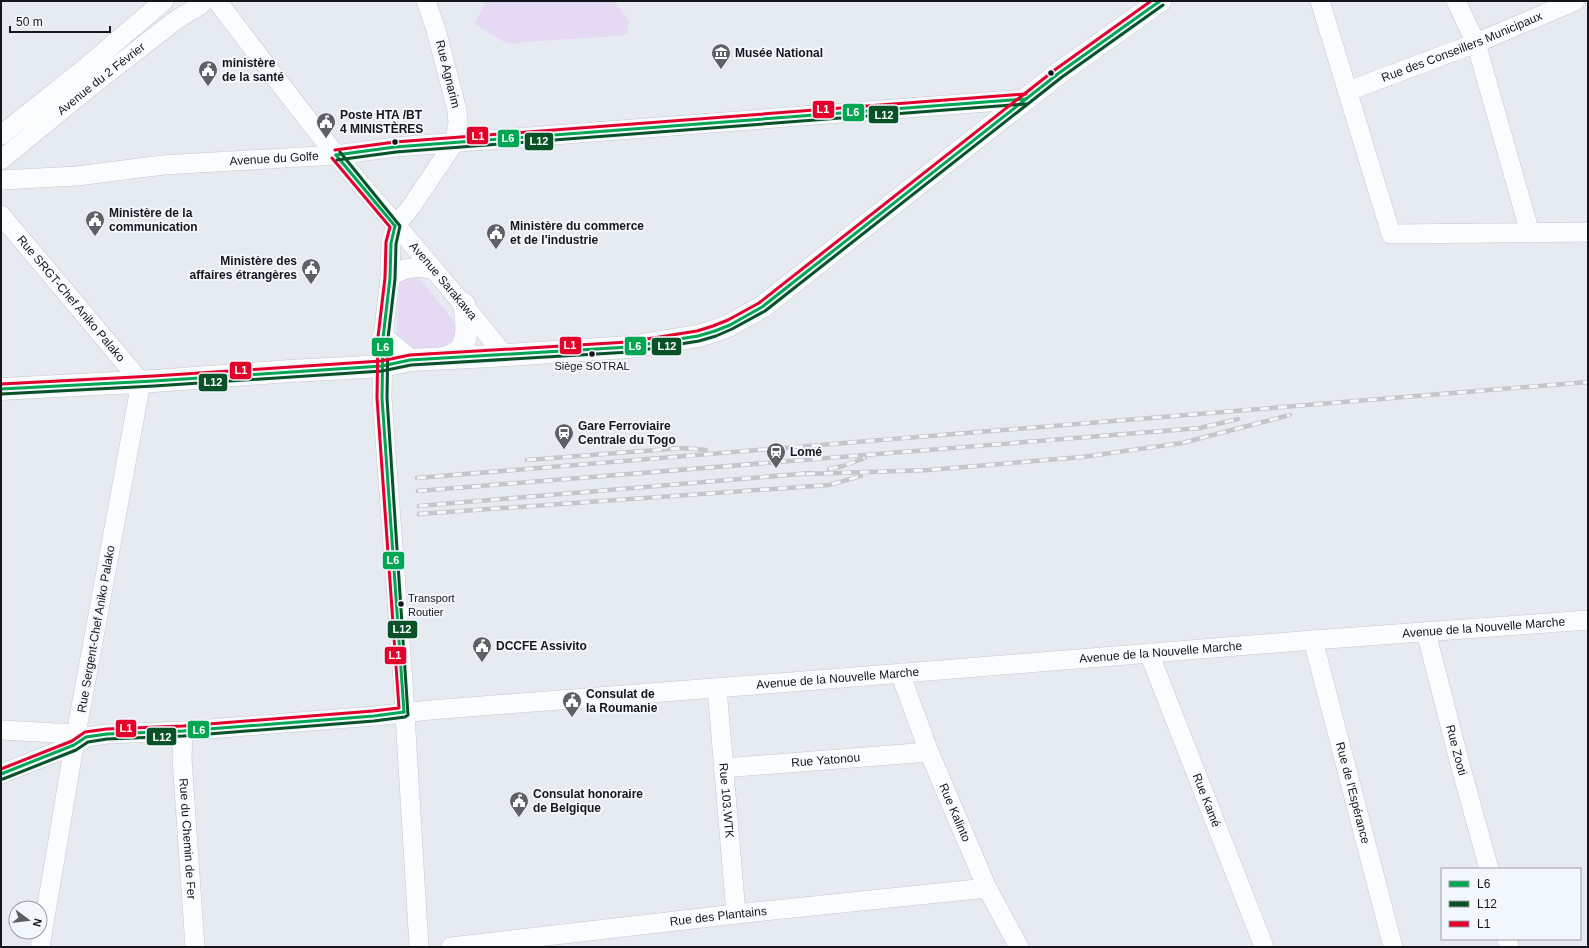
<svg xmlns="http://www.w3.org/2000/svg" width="1589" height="948" viewBox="0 0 1589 948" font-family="Arial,sans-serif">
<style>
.green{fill:#e5d9f3}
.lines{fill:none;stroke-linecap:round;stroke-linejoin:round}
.minor-casing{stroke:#c4c8cd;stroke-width:20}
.major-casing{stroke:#c4c8cd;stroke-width:23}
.minor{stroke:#fbfcfd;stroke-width:19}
.major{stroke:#fbfcfd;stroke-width:22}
.rail-casing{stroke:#c5c6c7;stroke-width:4.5}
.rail{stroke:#f2f7fe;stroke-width:3;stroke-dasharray:9;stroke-linecap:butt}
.bus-1-casing{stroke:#f2f7fe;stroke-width:6}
.bus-2-casing{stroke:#f2f7fe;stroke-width:6}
.bus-3-casing{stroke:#f2f7fe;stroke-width:6}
.bus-1{stroke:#00a651;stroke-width:3}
.bus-2{stroke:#095228;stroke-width:3}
.bus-3{stroke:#e4002b;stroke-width:3}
.bus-dot{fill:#13161a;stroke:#f2f7fe;stroke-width:1.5}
.labels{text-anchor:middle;stroke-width:4;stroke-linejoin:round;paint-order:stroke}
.bus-label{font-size:11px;fill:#13161a;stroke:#f2f7fe}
.street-label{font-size:12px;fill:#13161a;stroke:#f2f7fe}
.poi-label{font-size:12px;font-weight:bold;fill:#13161a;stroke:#f2f7fe;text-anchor:start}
.line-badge{stroke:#f2f7fe;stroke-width:1.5}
.badge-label{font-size:11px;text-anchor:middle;font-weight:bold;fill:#fff}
</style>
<rect width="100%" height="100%" fill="#e6ebf1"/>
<!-- green -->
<g class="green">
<path d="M486 1H613L629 20 627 34 619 36 523 42 512 44 502 41 475 24Z"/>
<path d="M419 277 454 322C462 353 424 348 405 348L396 338 400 281 403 278Z"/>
</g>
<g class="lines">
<defs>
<g id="minor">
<path id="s1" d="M217 1C257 53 296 106 338 157 393 223 451 287 504 355"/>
<path d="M1320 1 1391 234 1588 232"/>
<path d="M1456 1 1476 43 1530 233"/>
<path id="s2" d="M1348 91 1476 43 1575 1"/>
<path d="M1 135 84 69 164 1"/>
<path id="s3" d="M1 160 95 83 176 20 199 6 204 1"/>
<path id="s4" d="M1 180 77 176 163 165 336 155 395 147 1026 99"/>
<path id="s5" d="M1 215 141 382 76 734 40 947"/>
<path d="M390 278C403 266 416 267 432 269"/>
<path id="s6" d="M1426 632 1461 768 1489 869"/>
<path id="s7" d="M1313 640 1393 947"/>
<path id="s8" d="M1149 653 1264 947"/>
<path id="s9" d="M900 673 929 752 987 888 1019 947"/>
<path id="s10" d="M717 688 736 914"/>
<path d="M1 730 76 734 86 737"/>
<path id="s11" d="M183 731 182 759 195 947"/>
<path id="s12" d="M723 768 929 752"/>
<path id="s13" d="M1 774 74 745 86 737 107 734 183 731 374 716 430 710 817 680 1313 640 1588 620"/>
<path d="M1507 939 1509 947"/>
<path d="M419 947 403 682 382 398 383 338 390 278 391 243 395 226 411 207 454 143 458 123 457 110 436 30 426 1"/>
<path id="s14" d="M451 947 736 914 987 888"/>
</g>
<g id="major">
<path d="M383 338 410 360"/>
<path d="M445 358C448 356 453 355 456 353 471 343 466 318 464 304"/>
<path d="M1 389 154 381 290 371 348 368 382 366 410 360 492 356 629 347 698 336 715 331 730 325 762 307 1059 73 1160 1"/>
</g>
</defs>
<!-- minor casing -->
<use href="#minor" class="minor-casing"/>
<!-- major casing -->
<use href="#major" class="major-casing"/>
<!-- minor -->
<use href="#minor" class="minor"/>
<!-- major -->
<use href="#major" class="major"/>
<defs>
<g id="rail">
<path d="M527 460 682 448 706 450"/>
<path d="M829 469 843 466 865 458"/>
<path d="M806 474 929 470 1082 457 1182 443 1290 415"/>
<path d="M417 478 1588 382"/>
<path d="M418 491 1200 428 1238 419"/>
<path d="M419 506 811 473"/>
<path d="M419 514 829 485 861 476"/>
</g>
</defs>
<!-- rail casing -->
<use href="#rail" class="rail-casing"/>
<!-- rail -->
<use href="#rail" class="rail"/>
<defs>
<g id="bus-1">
<path d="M336 155 395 147 1026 99"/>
<path d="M336 155 395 226"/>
<path d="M395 226 391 243 390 278 383 338 382 398 404 712"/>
<path d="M1 389 154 381 382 366 410 360 629 347 698 336 715 331 730 325 762 307 1059 73 1160 1"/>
<path d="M1 774 74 745 86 737 107 734 183 731 374 716 404 712"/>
</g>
<g id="bus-2">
<path d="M337 160 396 152 1026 104"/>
<path d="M1 394 154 386 382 371 411 365 630 352 699 341 716 336 732 329 765 311 1062 77 1163 5"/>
<path d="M3 779 76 750 88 742 107 739 183 736 374 721 405 717 408 715 387 398 388 338 395 279 396 244 400 226 340 152"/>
</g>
<g id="bus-3">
<path d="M335 150 395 142 1026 94"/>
<path d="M1 384 154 376 381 361 410 355 628 342 697 331 713 326 728 320 759 303 1056 69 1151 1"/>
<path d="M1 769 72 741 85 732 107 729 183 726 373 711 399 708 377 398 378 337 385 278 386 242 390 227 332 158"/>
</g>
</defs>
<!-- bus-1 casing -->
<use href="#bus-1" class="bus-1-casing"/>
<!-- bus-2 casing -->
<use href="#bus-2" class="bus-2-casing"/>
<!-- bus-3 casing -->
<use href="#bus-3" class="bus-3-casing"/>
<!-- bus-1 -->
<use href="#bus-1" class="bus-1"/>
<!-- bus-2 -->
<use href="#bus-2" class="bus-2"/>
<!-- bus-3 -->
<use href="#bus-3" class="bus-3"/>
</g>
<!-- icons -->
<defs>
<symbol id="museum-pin" viewBox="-11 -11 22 30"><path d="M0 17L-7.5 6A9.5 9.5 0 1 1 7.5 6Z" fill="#5d6165" stroke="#f2f7fe"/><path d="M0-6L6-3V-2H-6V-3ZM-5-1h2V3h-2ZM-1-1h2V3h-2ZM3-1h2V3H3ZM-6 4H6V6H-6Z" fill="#fff"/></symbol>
<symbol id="civic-pin" viewBox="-11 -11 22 30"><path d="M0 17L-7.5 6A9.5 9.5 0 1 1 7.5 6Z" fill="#5d6165" stroke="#f2f7fe"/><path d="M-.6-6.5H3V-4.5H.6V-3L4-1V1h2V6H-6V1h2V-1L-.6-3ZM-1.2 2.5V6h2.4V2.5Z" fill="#fff"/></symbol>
<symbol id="station-pin" viewBox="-11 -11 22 30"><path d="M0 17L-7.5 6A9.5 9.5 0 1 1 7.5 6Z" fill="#5d6165" stroke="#f2f7fe"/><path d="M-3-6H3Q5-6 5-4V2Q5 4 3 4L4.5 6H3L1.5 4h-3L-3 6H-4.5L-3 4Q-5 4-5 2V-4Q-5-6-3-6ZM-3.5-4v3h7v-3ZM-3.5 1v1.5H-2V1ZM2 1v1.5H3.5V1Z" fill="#fff"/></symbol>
</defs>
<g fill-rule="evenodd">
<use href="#museum-pin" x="710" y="42" width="22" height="30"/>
<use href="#civic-pin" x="197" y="59" width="22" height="30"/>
<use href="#civic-pin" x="315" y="111" width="22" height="30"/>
<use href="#civic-pin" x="84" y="209" width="22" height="30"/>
<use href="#civic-pin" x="485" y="222" width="22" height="30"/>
<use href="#civic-pin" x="300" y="257" width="22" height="30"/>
<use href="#station-pin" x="553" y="422" width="22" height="30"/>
<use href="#station-pin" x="765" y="441" width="22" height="30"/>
<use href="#civic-pin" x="471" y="635" width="22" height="30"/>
<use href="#civic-pin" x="561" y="690" width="22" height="30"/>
<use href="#civic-pin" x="508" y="790" width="22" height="30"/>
</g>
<!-- markers -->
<g class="bus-dot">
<circle cx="1051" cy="73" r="3.5"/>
<circle cx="395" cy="142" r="3.5"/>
<circle cx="592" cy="354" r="3.5"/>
<circle cx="401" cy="604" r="3.5"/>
</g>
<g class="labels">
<!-- bus labels -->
<g class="bus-label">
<text x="592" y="370">Siège SOTRAL</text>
<text x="408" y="602" text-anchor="start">Transport<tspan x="408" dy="14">Routier</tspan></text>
</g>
<!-- street labels -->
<g class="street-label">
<text dy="4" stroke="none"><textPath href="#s2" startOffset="122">Rue des Conseillers Municipaux</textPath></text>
<text transform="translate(448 74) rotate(76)" y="4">Rue Agnarim</text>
<text dy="4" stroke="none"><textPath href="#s3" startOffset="129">Avenue du 2 Février</textPath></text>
<text dy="4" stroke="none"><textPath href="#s4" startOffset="274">Avenue du Golfe</textPath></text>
<text dy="4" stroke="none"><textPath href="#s1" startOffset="360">Avenue Sarakawa</textPath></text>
<text dy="4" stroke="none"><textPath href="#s5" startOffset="109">Rue SRGT-Chef Aniko Palako</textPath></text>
<text dy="4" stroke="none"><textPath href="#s13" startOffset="1495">Avenue de la Nouvelle Marche</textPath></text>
<text transform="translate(96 629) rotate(-80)" y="4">Rue Sergent-Chef Aniko Palako</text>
<text dy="4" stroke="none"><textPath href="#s13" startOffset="1171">Avenue de la Nouvelle Marche</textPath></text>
<text dy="4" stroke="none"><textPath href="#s13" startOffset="847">Avenue de la Nouvelle Marche</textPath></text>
<text dy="4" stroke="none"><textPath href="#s6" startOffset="122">Rue Zooti</textPath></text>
<text dy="4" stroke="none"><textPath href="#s12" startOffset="103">Rue Yatonou</textPath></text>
<text dy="4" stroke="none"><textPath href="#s7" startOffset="158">Rue de l'Espérance</textPath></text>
<text dy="4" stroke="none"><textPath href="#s8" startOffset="158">Rue Kamé</textPath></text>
<text dy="4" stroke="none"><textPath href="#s10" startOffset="113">Rue 103.WTK</textPath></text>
<text dy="4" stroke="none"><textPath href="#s9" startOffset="150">Rue Kalinto</textPath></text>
<text dy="4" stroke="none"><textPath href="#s11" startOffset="108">Rue du Chemin de Fer</textPath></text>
<text dy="4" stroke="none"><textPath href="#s14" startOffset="269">Rue des Plantains</textPath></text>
</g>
<!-- poi labels -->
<g class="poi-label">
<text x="735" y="57">Musée National</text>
<text x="222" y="67">ministère<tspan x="222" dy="14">de la santé</tspan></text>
<text x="340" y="119">Poste HTA /BT<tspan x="340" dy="14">4 MINISTÈRES</tspan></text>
<text x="109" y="217">Ministère de la<tspan x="109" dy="14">communication</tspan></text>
<text x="510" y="230">Ministère du commerce<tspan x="510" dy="14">et de l'industrie</tspan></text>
<text x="297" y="265" text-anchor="end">Ministère des<tspan x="297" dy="14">affaires étrangères</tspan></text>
<text x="578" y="430">Gare Ferroviaire<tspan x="578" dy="14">Centrale du Togo</tspan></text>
<text x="790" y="456">Lomé</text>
<text x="496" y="650">DCCFE Assivito</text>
<text x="586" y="698">Consulat de<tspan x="586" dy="14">la Roumanie</tspan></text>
<text x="533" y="798">Consulat honoraire<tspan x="533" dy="14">de Belgique</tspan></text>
</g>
</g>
<g class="line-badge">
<rect x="812" y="100" width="23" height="19" rx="4" fill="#e4002b"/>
<rect x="842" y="103" width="23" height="19" rx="4" fill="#00a651"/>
<rect x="868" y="105" width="31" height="19" rx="4" fill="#095228"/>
<rect x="466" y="126" width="23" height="19" rx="4" fill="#e4002b"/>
<rect x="497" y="129" width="23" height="19" rx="4" fill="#00a651"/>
<rect x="524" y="132" width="30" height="19" rx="4" fill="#095228"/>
<rect x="559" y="336" width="23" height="19" rx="4" fill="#e4002b"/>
<rect x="624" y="336" width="23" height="20" rx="4" fill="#00a651"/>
<rect x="651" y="337" width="31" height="19" rx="4" fill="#095228"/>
<rect x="371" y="337" width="23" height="20" rx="4" fill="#00a651"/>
<rect x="229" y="361" width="23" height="19" rx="4" fill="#e4002b"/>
<rect x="198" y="373" width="30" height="19" rx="4" fill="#095228"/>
<rect x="382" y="551" width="23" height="19" rx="4" fill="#00a651"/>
<rect x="387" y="620" width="31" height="19" rx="4" fill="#095228"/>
<rect x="384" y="646" width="23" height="19" rx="4" fill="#e4002b"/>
<rect x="115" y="719" width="22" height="19" rx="4" fill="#e4002b"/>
<rect x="187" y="720" width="23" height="19" rx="4" fill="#00a651"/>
<rect x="146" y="727" width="31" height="19" rx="4" fill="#095228"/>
</g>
<g class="badge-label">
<text x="823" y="113">L1</text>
<text x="853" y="116">L6</text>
<text x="884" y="119">L12</text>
<text x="478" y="140">L1</text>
<text x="508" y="142">L6</text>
<text x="539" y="145">L12</text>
<text x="570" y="349">L1</text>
<text x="635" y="350">L6</text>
<text x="667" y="350">L12</text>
<text x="383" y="351">L6</text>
<text x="241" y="374">L1</text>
<text x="213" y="386">L12</text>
<text x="393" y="564">L6</text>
<text x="402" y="633">L12</text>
<text x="395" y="659">L1</text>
<text x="126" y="732">L1</text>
<text x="199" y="734">L6</text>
<text x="162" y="741">L12</text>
</g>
<!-- border -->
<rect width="1589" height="948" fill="none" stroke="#13161a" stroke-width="4"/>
<!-- legend -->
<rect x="1441" y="868" width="140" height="72" fill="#f2f7fe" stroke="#999da3"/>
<rect x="1449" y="881" width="20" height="6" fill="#00a651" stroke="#999da3"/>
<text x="1477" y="888" font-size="12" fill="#13161a">L6</text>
<rect x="1449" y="901" width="20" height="6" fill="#095228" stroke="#999da3"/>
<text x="1477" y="908" font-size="12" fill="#13161a">L12</text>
<rect x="1449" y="921" width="20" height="6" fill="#e4002b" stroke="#999da3"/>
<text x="1477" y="928" font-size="12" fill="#13161a">L1</text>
<!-- north arrow -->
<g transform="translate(28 920) rotate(105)"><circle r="19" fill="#f2f7fe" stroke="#999da3"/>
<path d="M0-3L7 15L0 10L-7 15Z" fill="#5d6165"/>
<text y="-6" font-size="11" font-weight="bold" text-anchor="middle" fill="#13161a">N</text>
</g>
<!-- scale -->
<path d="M10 26v6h100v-6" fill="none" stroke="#13161a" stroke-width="2"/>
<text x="16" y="26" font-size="12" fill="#13161a" stroke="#f2f7fe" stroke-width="3" paint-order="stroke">50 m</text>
</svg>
